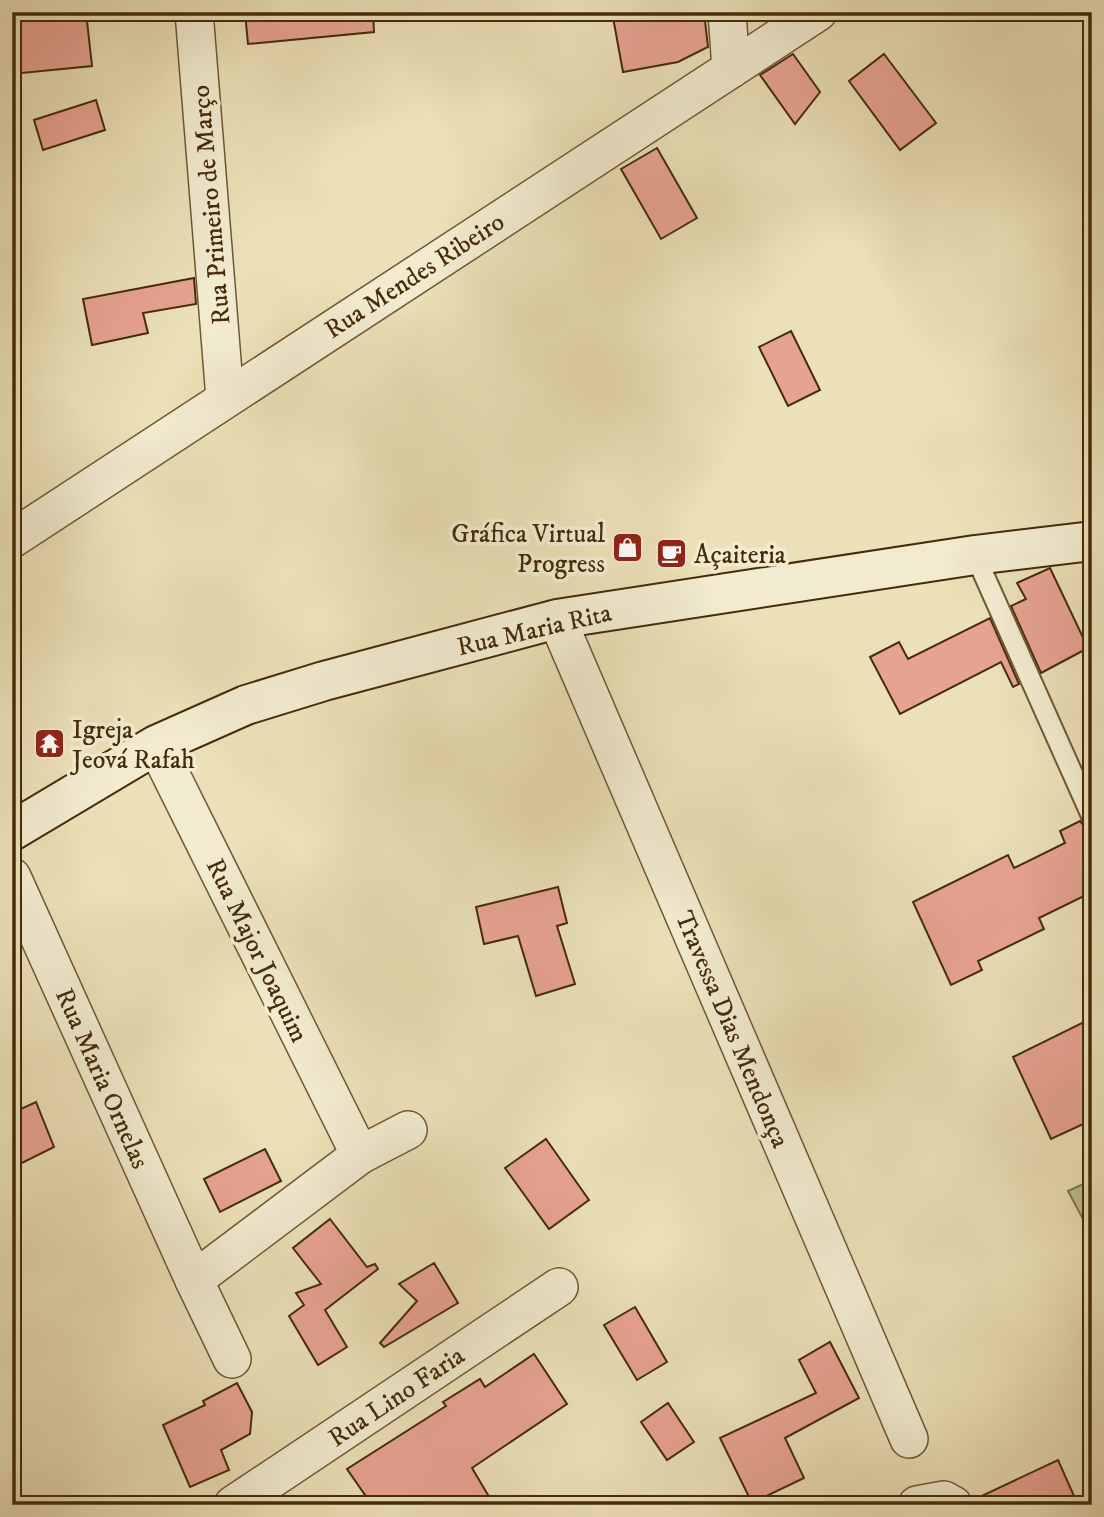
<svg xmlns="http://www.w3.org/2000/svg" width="1104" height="1517" viewBox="0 0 1104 1517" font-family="'IM FELL DW Pica',serif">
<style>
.green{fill:#bcc18b;stroke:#80764a;stroke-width:2}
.building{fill:#e7a392;stroke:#452c09;stroke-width:2}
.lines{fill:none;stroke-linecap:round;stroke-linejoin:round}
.lane-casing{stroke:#6e5934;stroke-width:23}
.street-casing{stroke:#6e5934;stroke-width:40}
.secondary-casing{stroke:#452c09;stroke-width:42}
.lane{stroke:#f2ebd0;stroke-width:19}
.street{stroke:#f2ebd0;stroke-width:37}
.secondary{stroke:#f2ebd0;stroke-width:38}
.labels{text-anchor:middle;stroke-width:7;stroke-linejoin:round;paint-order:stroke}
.street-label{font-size:26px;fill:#452c09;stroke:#f2ebd0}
.poi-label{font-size:26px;fill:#452c09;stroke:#f2ebd0;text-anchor:start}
</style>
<rect width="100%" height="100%" fill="#ebe0b7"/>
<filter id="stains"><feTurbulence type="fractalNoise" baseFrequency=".00286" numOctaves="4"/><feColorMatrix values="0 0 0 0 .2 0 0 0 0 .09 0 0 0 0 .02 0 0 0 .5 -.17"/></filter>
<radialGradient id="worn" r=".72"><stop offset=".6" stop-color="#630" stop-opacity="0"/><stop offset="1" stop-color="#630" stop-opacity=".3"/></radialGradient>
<!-- green -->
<path class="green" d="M1092 1180V1236L1068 1191Z"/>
<!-- building -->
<g class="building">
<path d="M12 12H86L92 66 12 74Z"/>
<path d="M245 12H373L374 32 248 44Z"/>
<path d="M612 12H704L708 47 678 62 623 72Z"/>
<path d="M793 54 820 92 795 124 760 75Z"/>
<path d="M884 54 936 123 900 150 849 81Z"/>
<path d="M96 100 105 130 43 150 34 120Z"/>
<path d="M657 148 697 218 661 239 621 169Z"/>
<path d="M194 278 196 304 143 313 148 333 92 345 83 299Z"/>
<path d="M791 331 820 390 788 406 759 347Z"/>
<path d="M1050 568 1088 648 1041 673 1011 606 1026 599 1017 583Z"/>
<path d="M990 618 1019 684 1013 687 1001 662 900 714 870 657 899 642 908 659Z"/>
<path d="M1080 821 1085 827 1092 829V895L1090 893 1039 918 1044 929 978 961 982 970 951 985 913 902 1008 855 1014 868 1065 843 1060 831Z"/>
<path d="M558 887 567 923 557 926 575 984 536 996 518 936 484 944 476 907Z"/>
<path d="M1092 1018V1120L1051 1139 1013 1057Z"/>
<path d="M36 1102 54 1147 12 1168V1113Z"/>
<path d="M546 1139 589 1200 549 1229 505 1168Z"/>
<path d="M265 1149 281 1181 220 1212 204 1179Z"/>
<path d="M330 1219 367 1267 375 1264 378 1269 325 1310 347 1347 318 1365 289 1316 304 1305 296 1293 321 1284 293 1248Z"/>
<path d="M434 1263 458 1303 384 1347 380 1343 417 1301 399 1284Z"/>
<path d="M635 1307 667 1362 637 1380 604 1325Z"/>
<path d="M830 1342 859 1398 785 1438 804 1478 752 1503 720 1438 816 1393 799 1360Z"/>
<path d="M534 1354 567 1404 472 1468 494 1505H372L347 1469 446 1406 443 1402 480 1379 485 1387Z"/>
<path d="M237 1383 252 1412 250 1434 221 1450 229 1470 190 1487 163 1425 205 1405 203 1401Z"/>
<path d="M668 1403 694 1442 667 1460 641 1422Z"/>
<path d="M1058 1460 1078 1505H974L973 1500Z"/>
</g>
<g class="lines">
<defs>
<path id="lane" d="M975 555 1092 817"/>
<g id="street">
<path d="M194 12 225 398"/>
<path d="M727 12 731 69"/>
<path d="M12 539 818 12"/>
<path d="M557 619 909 1439"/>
<path d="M156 745 360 1155"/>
<path d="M12 877 194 1280 232 1359"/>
<path d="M194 1280 360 1155 408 1130"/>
<path d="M233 1505 559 1287"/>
<path d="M917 1505 944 1500 953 1505"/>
</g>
<path id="secondary" d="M12 831 156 745 246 705 324 681 557 619 975 555 1092 541"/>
</defs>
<!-- lane casing -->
<use href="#lane" class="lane-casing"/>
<!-- street casing -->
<use href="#street" class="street-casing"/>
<!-- secondary casing -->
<use href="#secondary" class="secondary-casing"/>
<!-- lane -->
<use href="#lane" class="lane"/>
<!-- street -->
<use href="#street" class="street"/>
<!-- secondary -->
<use href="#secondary" class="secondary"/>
</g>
<!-- icons -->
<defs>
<symbol id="shop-square" viewBox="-11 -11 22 22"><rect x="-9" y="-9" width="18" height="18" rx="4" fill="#8f2418" stroke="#f2ebd0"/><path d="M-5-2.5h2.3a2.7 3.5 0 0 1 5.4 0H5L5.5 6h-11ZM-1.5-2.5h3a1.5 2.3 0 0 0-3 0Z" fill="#fff"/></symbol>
<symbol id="cafe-square" viewBox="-11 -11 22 22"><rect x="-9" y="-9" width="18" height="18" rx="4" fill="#8f2418" stroke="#f2ebd0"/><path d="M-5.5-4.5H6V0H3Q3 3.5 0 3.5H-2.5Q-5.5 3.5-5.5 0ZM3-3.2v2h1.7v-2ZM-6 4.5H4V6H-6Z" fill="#fff"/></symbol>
<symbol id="temple-square" viewBox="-11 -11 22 22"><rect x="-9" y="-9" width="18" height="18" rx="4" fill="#8f2418" stroke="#f2ebd0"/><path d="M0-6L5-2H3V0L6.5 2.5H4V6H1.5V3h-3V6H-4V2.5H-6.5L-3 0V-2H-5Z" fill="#fff"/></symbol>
</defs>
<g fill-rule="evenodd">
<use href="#shop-square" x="610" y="530" width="35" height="35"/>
<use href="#cafe-square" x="654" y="536" width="35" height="35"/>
<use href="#temple-square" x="32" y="726" width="35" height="35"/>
</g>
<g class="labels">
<!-- street labels -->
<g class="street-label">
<text transform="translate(210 205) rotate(-95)" y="9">Rua Primeiro de Março</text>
<text transform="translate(414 275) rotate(-33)" y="9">Rua Mendes Ribeiro</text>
<text transform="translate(534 629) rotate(-13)" y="9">Rua Maria Rita</text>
<text transform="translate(258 950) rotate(64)" y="9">Rua Major Joaquim</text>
<text transform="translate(733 1029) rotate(67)" y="9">Travessa Dias Mendonça</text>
<text transform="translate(103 1078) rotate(66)" y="9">Rua Maria Ornelas</text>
<text transform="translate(396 1396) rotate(-34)" y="9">Rua Lino Faria</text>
</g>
<!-- poi labels -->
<g class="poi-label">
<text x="605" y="542" text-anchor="end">Gráfica Virtual<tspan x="605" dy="30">Progress</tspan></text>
<text x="694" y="563">Açaiteria</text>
<text x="72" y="738">Igreja<tspan x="72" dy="30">Jeová Rafah</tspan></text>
</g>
</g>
<!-- margin -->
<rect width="1104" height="1517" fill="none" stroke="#ebe0b7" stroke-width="42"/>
<rect x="14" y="14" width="1076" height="1489" fill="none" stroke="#452c09" stroke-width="3.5"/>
<rect x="21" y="21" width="1062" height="1475" fill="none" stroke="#452c09" stroke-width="2"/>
<rect width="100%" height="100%" filter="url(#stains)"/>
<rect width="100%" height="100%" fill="url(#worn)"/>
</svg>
